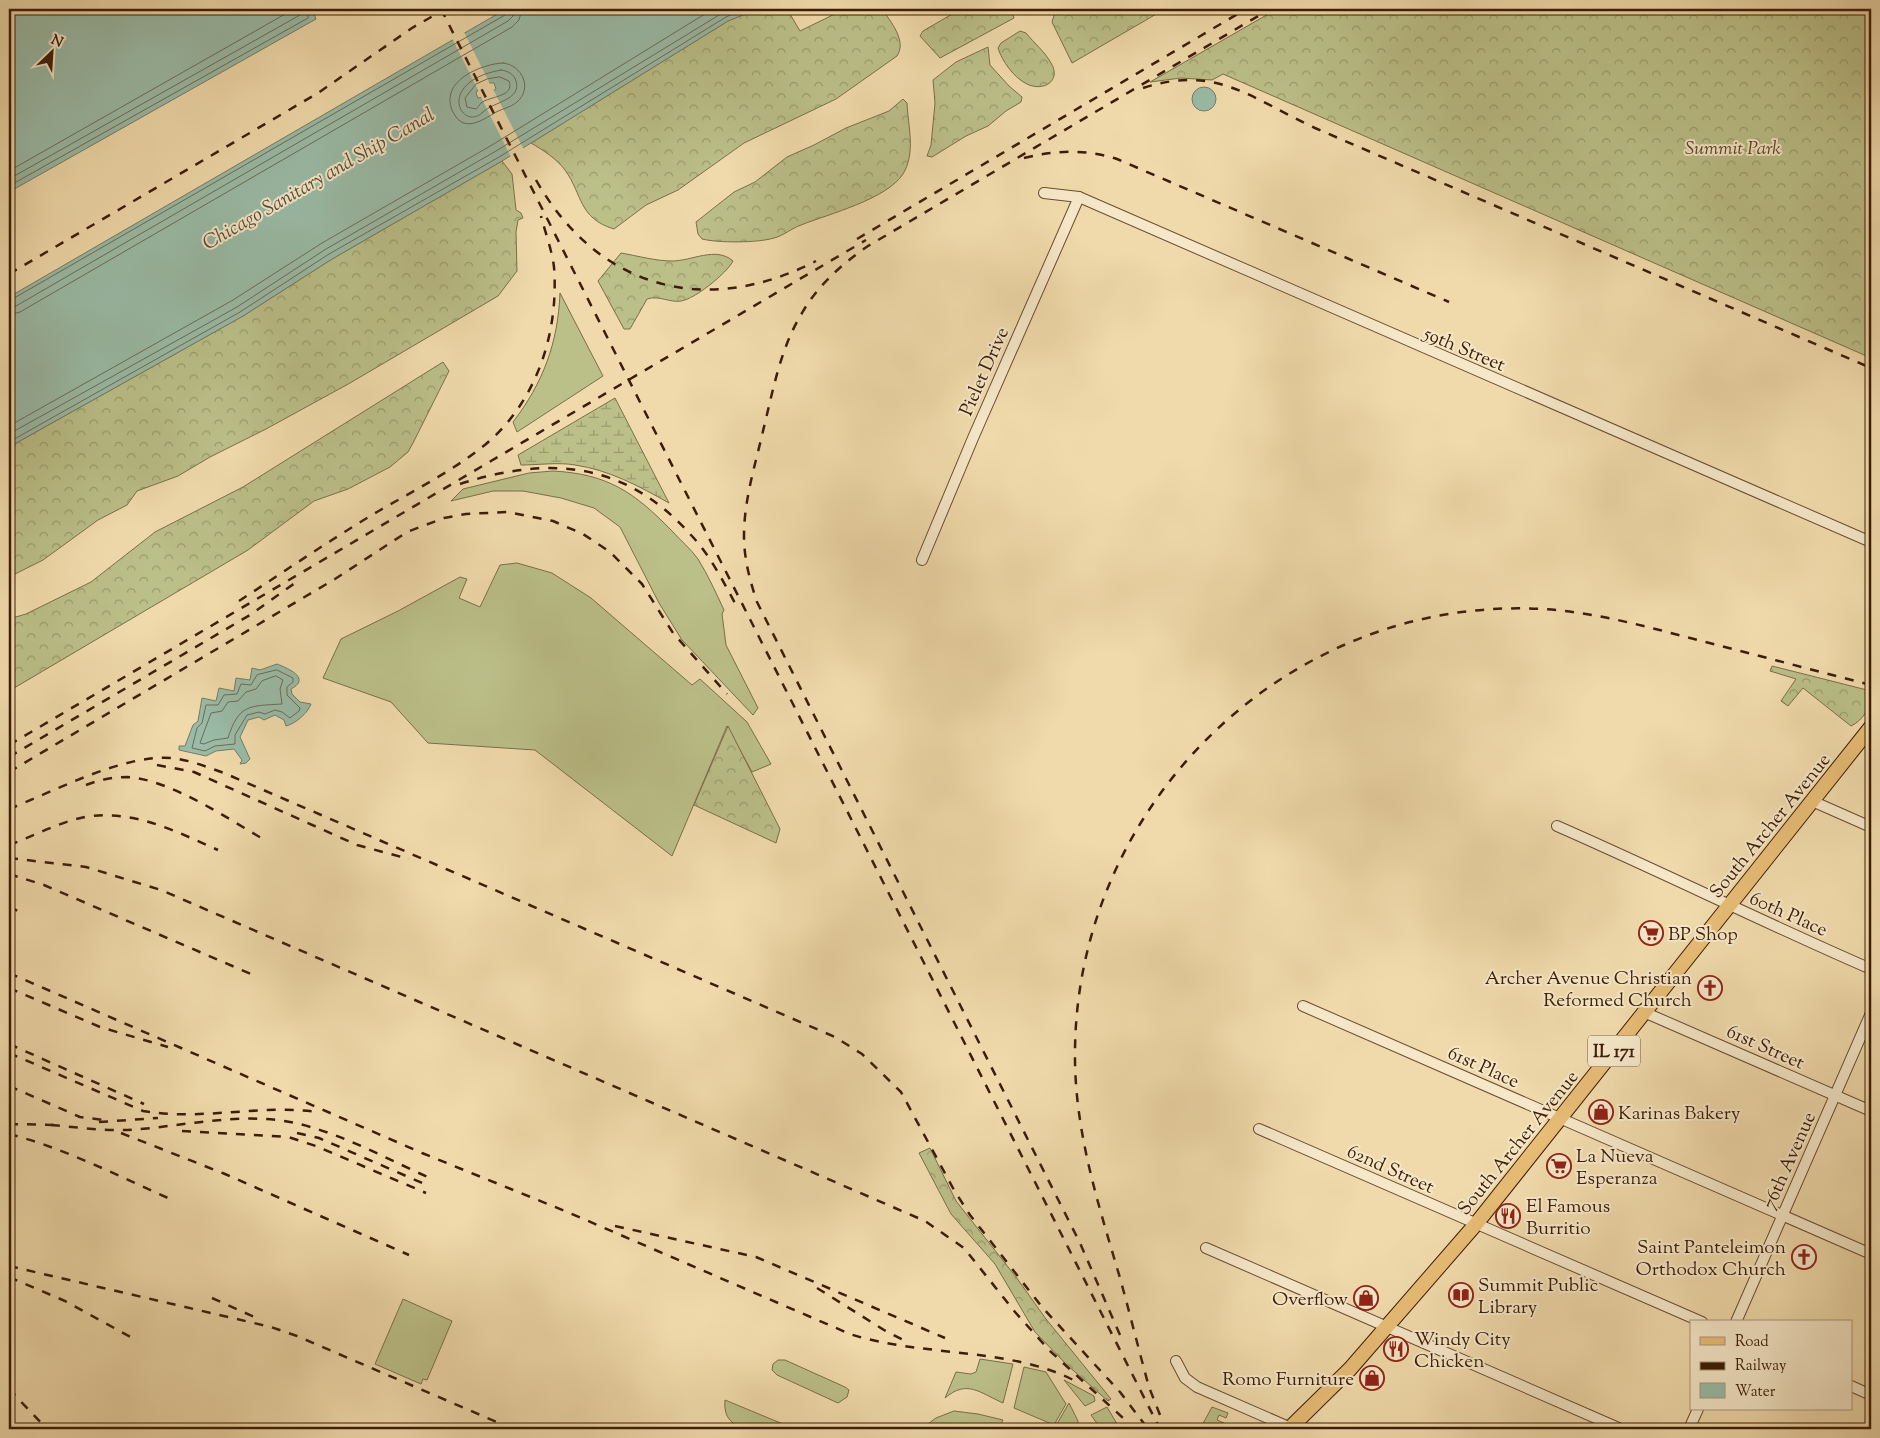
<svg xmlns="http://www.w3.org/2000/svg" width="1880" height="1438" viewBox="0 0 1880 1438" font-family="'Sorts Mill Goudy',serif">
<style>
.grass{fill:#bbbf88;stroke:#7c6e48}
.forest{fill:url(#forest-crowns);stroke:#7c6e48}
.wetland{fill:url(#wetland-marsh);stroke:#7c6e48}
.water{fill:#9abba7;stroke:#757c67;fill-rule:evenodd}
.pier{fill:#f0daab}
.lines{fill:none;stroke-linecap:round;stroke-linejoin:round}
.shore{stroke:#6c6c57;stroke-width:1}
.minor-casing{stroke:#6a4c30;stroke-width:12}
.major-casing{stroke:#3d1d07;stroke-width:16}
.minor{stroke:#f5e7c8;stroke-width:10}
.major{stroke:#e8bd76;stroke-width:14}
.rail{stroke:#3d1d07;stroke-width:2.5;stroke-dasharray:9 9;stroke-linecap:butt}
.labels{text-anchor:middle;stroke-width:4;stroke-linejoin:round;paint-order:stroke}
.shield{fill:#f5e7c8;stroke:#745a41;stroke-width:1}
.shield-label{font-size:18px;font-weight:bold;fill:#3d1d07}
.park-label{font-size:19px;font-style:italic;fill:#5c4627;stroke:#f5e7c8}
.street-label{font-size:19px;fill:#3d1d07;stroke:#f5e7c8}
.poi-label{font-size:19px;fill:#3d1d07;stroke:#f5e7c8;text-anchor:start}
.water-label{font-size:20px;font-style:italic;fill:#594c37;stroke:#f5e7c8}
</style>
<defs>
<pattern id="forest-crowns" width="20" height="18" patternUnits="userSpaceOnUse" patternTransform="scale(1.25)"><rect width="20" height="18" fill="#bbbf88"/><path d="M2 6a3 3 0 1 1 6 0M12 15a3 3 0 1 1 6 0" fill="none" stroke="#999b6d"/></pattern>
<pattern id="wetland-marsh" width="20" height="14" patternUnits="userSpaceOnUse" patternTransform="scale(1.25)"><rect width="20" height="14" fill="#bbbf88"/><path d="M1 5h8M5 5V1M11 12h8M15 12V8" fill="none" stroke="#999b6d"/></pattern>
</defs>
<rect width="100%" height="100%" fill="#f0daab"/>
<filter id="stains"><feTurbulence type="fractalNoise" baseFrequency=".004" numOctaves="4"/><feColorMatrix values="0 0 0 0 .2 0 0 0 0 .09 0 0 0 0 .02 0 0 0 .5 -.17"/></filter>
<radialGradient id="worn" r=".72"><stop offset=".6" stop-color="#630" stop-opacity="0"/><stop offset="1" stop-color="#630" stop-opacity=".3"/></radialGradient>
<!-- grass -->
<g class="grass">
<path d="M560 293 603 376 517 432 513 422C543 383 558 343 560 293Z"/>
<path d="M553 471C608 474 634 492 672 531 680 540 691 549 698 559 708 575 716 593 724 610L722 614 726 645 758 708 753 715 682 640 659 603 620 527 594 508 561 498 523 491H493L451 501 463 489 529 473Z"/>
<path d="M517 563 552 573 591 598 692 685 700 679 747 722 771 764 752 772 727 726 672 856 535 750 428 743 391 702 323 678 341 639 398 611 460 577 467 579 459 598 480 607 500 565Z"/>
<path d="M403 1299 452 1321 427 1380 423 1379 421 1384 375 1364Z"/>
<path d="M980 1359 1013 1364 1003 1403C980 1393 967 1379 945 1398L956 1372 971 1374 976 1372Z"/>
<path d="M778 1360H785L845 1387 849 1390 847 1397 838 1403 777 1375 772 1370 773 1364Z"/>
<path d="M1024 1367 1046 1372 1066 1404 1054 1425 1014 1408Z"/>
<path d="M1064 1380 1094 1396 1095 1401 1085 1406Z"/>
<path d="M725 1400 795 1429C767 1429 721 1438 725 1400Z"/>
<path d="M1069 1403 1078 1421 1077 1429H1054Z"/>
<path d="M1107 1407 1120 1429H1101L1091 1415Z"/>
<path d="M1212 1407 1228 1413 1226 1418 1219 1415 1217 1420 1224 1423 1221 1429H1200Z"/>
<path d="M954 1411 978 1414 1003 1420 1001 1424 1010 1429 1012 1425 1022 1429H921L936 1418Z"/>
</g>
<!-- forest -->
<g class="forest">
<path d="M757 9H787L800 31 845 9H882C891 22 907 41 897 56L836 99 744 143 678 190 646 205 614 229C578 218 583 195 565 170 557 159 543 150 531 143L728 21Z"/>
<path d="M957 9H1011L1014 18 940 58 920 36 923 31 954 13Z"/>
<path d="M1056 9H1165L1072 63 1052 22Z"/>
<path d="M1277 9H1871V358L1223 74 1212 80 1181 78 1150 82Z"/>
<path d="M1020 31 1026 33C1034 43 1045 52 1051 63 1062 81 1043 92 1027 84 1014 78 1002 61 998 48L1001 43Z"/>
<path d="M988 47 990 65 1009 86 1022 97 1021 102 1006 111 988 126 966 136 932 157 927 156 931 145 935 103 933 80 956 62Z"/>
<path d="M903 99 907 103C908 126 916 153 903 174 887 199 829 214 801 225 792 228 783 236 774 238 758 243 718 243 702 239L698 234 696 222 734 192 755 182 787 157 814 145 846 128 889 111Z"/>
<path d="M502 161 512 174 516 210 521 213 523 218 518 220 516 232 517 271 498 296 350 383 266 429 210 457 178 476 137 491 127 505 98 520 43 560 9 577V447L243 316 332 259Z"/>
<path d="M621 253C638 256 656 261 672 261 692 261 716 246 733 261 727 273 695 299 681 301 670 303 659 295 647 299L630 329H624L598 281Z"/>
<path d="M443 362 449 371 413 443 408 452 390 467 348 489 314 501 248 550 9 691V619L26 614 91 582 155 532 243 487Z"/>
<path d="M1772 666 1871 691C1872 705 1864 720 1851 726L1803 688 1788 706 1781 701 1796 679 1770 671Z"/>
<path d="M728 726 780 829 776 843 694 805Z"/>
<path d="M930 1148 956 1201 1016 1277 1046 1319 1111 1399 1108 1401 1067 1365 1035 1332 995 1264 951 1214 919 1153Z"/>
</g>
<!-- wetland -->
<path class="wetland" d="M615 398 669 503C639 486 609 470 575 465 558 462 538 465 521 465L518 455Z"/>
<!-- water -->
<g class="water">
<path d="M9 9H312L316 19 9 192Z"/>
<path d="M506 9H757L728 21 502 161 332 259 243 316 9 447V297ZM489 83H494L496 89 483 97 478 98 476 93 479 88Z"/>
<circle cx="1204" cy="99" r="12"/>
<path d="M277 664C287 668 312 678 291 689L292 694 300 702 311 704C308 713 295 724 286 726L284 720 275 715 264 720 259 717 248 720 240 737 250 759 246 763 240 764 242 760 234 749 216 751 206 756 179 750V746H185L193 725 198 721 202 698 216 701 219 688 234 691 236 678 250 680 252 668 260 670Z"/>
</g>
<!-- pier -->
<g class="pier">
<path d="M464 32 491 86 479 92 452 38Z"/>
<path d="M493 89 524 150 511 157 480 95Z"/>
</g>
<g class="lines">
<!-- shore -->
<g class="shore">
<path d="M503 63C522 65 533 88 517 102 510 108 500 109 493 114 479 122 462 133 452 110 440 81 481 64 503 63Z"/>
<path d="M501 70C508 71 514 74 516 81 522 100 493 102 483 112 462 133 434 82 501 70Z"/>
<path d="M500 77 509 81C515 97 490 96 481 103 479 105 478 108 476 109L467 107 465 98 476 84 487 79Z"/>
<path d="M9 171 294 9"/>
<path d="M9 179 300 15 301 9"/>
<path d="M9 186 308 18V9"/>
<path d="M9 301 505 15 508 9"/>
<path d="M9 307 16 306 508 21 513 16 514 9"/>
<path d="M9 315 20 312 512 27 519 20 522 9"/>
<path d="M9 426 233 300 322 243 492 145 713 9"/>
<path d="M9 434 237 307 326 249 496 151 729 9"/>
<path d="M9 442 240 312 329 254 499 157 726 17 744 9"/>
<path d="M277 670 293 678V682L287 687V695L300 708 299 711 290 718 282 712 275 710 265 714 259 712 247 715 235 735V744L215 746 205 751 192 748 197 728 202 723 206 705H218L224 695 237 694 241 684 251 685 257 675Z"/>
<path d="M276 676 283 680 280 689 282 704C249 706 239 704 228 738L214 740 204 744 200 743 211 713 222 711 228 702 238 701 246 692 256 689 262 681Z"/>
</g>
<defs>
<g id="minor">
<path d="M1044 193 1079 197 1871 542"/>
<path d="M922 560 973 438 1079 197"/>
<path d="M1812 801 1871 827"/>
<path d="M1557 826C1662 872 1765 923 1871 969"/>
<path d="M1303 1006 1871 1254"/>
<path d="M1646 1013 1871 1111"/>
<path d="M1259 1129 1702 1322"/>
<path d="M1206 1248 1621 1429"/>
<path d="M1736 1322 1871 1013"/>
<path d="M1176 1361 1185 1378 1197 1387 1291 1428"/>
<path d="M1851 1386 1871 1395"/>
<path d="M1689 1429 1698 1409"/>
</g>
<path id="major" d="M1289 1429 1350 1369 1476 1224 1871 727"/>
</defs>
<!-- minor casing -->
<use href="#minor" class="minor-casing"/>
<!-- major casing -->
<use href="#major" class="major-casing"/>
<!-- minor -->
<use href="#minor" class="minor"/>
<!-- major -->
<use href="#major" class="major"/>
<!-- rail -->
<g class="rail">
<path d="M441 9 1160 1429"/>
<path d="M1143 88C1217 64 1252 99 1315 128L1871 368"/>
<path d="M1024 158C1056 150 1086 149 1117 159L1449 302"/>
<path d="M536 180C598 289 706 318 816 261"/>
<path d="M857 239 1246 9"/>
<path d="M9 274 318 93 412 28 445 9"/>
<path d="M460 484C550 455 626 462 691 535 710 555 723 581 736 605"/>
<path d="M239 601C285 571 330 540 377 512 413 491 453 471 486 444 537 401 559 332 554 267 552 250 545 232 541 216"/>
<path d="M9 745 866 240"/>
<path d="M9 757 250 615 295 583"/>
<path d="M157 765 194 772 357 845 409 859"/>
<path d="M9 772 335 579 407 532 444 518 466 514 508 512 553 521 583 534 610 552 642 584 673 633 727 694"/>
<path d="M86 785C99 780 113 777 127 777 169 779 227 818 263 839"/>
<path d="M9 809C55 791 123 754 172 758 190 760 207 767 224 773L835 1037 862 1054 901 1092 954 1190 970 1215 1042 1307 1120 1392 1148 1429"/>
<path d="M9 845C34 836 59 822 85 817 133 809 175 831 218 850"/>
<path d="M9 858 86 867 161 890 925 1221 964 1248 1015 1312 1050 1351 1135 1429"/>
<path d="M9 874 44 885 251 974"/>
<path d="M9 907 20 912"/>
<path d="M9 973 422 1153 565 1211 850 1334C920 1357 1014 1347 1077 1382"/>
<path d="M9 988 100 1027 168 1047"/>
<path d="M9 1044 144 1104"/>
<path d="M9 1053 143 1111C202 1121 260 1104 318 1112"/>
<path d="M9 1086 80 1117 104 1120"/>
<path d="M99 1122 158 1118"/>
<path d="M9 1124 59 1125"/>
<path d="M51 1125C76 1127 102 1131 127 1130 182 1127 240 1111 295 1123 341 1133 389 1160 432 1179"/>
<path d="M182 1131 288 1137 316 1146 426 1193"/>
<path d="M121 1133 225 1174 409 1255"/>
<path d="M297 1133 319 1138 429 1186"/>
<path d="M9 1134C64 1148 116 1175 168 1198"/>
<path d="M615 1226 756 1257 945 1338"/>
<path d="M9 1266 271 1327 297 1336 513 1429"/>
<path d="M9 1277 65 1301 136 1340"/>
<path d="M817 1288 884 1330 907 1342"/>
<path d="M212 1298 261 1320"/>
<path d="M1120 1335 1080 1243 757 602C750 581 744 559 744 536 744 500 755 466 763 431 773 391 780 349 802 313 818 285 842 264 868 246L1270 9"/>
<path d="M9 1389 47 1429"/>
<path d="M1160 1415 1149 1387C1139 1351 1130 1314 1120 1278 1098 1203 1074 1130 1075 1051 1077 801 1291 595 1542 609 1594 612 1644 626 1694 639 1753 654 1812 670 1871 685"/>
<path d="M9 1417 18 1429"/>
</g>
</g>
<!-- icons -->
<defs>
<symbol id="supermarket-ring" viewBox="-11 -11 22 22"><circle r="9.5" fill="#f5e7c8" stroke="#8f2418" stroke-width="1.5"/><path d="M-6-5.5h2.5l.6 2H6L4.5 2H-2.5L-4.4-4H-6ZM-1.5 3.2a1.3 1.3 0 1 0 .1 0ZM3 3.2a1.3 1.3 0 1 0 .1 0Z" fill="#8f2418"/></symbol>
<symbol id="church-ring" viewBox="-11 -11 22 22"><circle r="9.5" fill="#f5e7c8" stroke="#8f2418" stroke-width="1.5"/><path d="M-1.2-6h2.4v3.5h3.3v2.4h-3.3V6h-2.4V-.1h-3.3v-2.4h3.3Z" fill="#8f2418"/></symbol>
<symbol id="shop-ring" viewBox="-11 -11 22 22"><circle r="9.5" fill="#f5e7c8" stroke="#8f2418" stroke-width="1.5"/><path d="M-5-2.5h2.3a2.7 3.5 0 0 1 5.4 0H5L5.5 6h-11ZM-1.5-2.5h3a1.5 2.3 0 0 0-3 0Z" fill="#8f2418"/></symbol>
<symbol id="restaurant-ring" viewBox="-11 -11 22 22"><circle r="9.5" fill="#f5e7c8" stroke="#8f2418" stroke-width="1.5"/><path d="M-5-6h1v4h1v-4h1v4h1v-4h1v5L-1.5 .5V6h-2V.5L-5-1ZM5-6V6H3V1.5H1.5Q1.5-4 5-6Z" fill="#8f2418"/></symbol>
<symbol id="library-ring" viewBox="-11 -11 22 22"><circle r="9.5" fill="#f5e7c8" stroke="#8f2418" stroke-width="1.5"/><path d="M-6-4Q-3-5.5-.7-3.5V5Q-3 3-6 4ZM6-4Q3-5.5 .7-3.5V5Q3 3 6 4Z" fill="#8f2418"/></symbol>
</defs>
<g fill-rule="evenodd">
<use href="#supermarket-ring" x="1637" y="919" width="28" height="28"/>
<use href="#church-ring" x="1696" y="974" width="28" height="28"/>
<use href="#shop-ring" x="1587" y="1098" width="28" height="28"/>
<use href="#supermarket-ring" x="1545" y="1152" width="28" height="28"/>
<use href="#restaurant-ring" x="1494" y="1202" width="28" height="28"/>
<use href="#church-ring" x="1790" y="1243" width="28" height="28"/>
<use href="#library-ring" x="1447" y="1281" width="28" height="28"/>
<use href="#shop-ring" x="1352" y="1284" width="28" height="28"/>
<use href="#restaurant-ring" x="1382" y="1335" width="28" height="28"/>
<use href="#shop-ring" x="1358" y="1364" width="28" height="28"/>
</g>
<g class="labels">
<!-- shield labels -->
<rect class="shield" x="1588" y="1035.5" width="52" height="31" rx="4"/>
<g class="shield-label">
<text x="1614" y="1057">IL 171</text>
</g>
<!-- park labels -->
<g class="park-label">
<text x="1733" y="154">Summit Park</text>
</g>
<!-- street labels -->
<g class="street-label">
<text transform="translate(1465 348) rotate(23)" y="7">59th Street</text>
<text transform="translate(983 371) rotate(-66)" y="7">Pielet Drive</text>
<text transform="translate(1769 825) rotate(-51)" y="7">South Archer Avenue</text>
<text transform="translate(1789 913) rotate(24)" y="7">60th Place</text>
<text transform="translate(1766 1046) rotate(24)" y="7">61st Street</text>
<text transform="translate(1484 1066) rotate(24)" y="7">61st Place</text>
<text transform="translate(1517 1142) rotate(-51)" y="7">South Archer Avenue</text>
<text transform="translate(1788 1160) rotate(-66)" y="7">76th Avenue</text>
<text transform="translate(1391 1168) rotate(24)" y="7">62nd Street</text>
</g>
<!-- poi labels -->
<g class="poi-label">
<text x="1668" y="940">BP Shop</text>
<text x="1692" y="984" text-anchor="end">Archer Avenue Christian<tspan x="1692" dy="22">Reformed Church</tspan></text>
<text x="1618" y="1119">Karinas Bakery</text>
<text x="1576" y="1162">La Nueva<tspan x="1576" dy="22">Esperanza</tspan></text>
<text x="1526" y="1212">El Famous<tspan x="1526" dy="22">Burritio</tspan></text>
<text x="1786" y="1253" text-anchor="end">Saint Panteleimon<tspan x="1786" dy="22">Orthodox Church</tspan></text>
<text x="1478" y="1291">Summit Public<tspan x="1478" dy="22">Library</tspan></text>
<text x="1348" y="1305" text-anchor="end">Overflow</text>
<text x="1414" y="1345">Windy City<tspan x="1414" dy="22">Chicken</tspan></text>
<text x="1354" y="1385" text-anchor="end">Romo Furniture</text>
</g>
<!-- water labels -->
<g class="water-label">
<text transform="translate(318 178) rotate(-30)" y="7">Chicago Sanitary and Ship Canal</text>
</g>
</g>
<!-- margin -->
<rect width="1880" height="1438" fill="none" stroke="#f0daab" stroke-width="30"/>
<rect x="10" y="10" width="1860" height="1418" fill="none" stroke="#3d1d07" stroke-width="2.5"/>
<rect x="15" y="15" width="1850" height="1408" fill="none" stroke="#3d1d07"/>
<!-- legend -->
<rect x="1690" y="1320" width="162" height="90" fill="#f5e7c8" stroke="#ab967b"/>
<rect x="1700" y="1337" width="25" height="8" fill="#e8bd76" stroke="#ab967b"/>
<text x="1735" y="1346" font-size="15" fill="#3d1d07">Road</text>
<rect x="1700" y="1362" width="25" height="8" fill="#3d1d07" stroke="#ab967b"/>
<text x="1735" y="1370" font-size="15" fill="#3d1d07">Railway</text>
<rect x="1700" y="1383" width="25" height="15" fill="#9abba7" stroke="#ab967b"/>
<text x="1735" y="1396" font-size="15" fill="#3d1d07">Water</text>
<!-- north arrow -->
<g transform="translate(52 52) rotate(25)" stroke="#f5e7c8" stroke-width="4" paint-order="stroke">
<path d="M0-4L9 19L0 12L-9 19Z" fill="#3d1d07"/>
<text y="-8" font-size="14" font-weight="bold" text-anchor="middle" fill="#3d1d07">N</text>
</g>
<rect width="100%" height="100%" filter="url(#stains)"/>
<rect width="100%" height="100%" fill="url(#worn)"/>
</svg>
